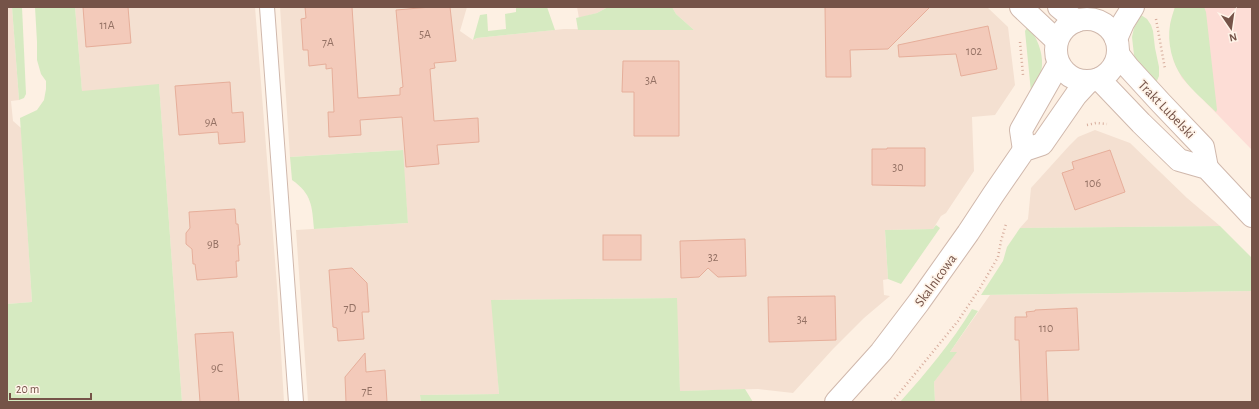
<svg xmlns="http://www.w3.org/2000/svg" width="1259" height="409" viewBox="0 0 1259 409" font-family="'Alegreya Sans',sans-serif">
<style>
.residential{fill:#f4e0d1}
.commercial{fill:#fdddd6}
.green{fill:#d6eac1}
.building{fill:#f3caba;stroke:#e6ae9a}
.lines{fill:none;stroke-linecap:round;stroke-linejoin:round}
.service-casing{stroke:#d0b8ac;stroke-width:16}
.tertiary-casing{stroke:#d0b8ac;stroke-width:24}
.path{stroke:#d7ad9d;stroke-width:2.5;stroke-dasharray:1 3;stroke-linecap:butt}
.service{stroke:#fff;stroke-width:14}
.tertiary{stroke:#fff;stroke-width:22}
.labels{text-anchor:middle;stroke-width:3.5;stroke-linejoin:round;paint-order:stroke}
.number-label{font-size:12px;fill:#947164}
.street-label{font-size:14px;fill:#755348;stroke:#fff4e9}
</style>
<rect width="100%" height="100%" fill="#fdf0e3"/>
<!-- residential -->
<g class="residential">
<path d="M7 7H12L19 100 11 101 13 121 21 128 32 302 7 304Z"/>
<path d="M75 7H255L277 286 284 402H182L159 85 82 92Z"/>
<path d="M280 7H467L460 31 473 40 477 38 564 29 694 30 676 14 672 7H987L1008 27 1015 85 995 115 972 117 974 171 946 213 941 216 933 229 885 230 888 279 883 280 884 295 890 296 864 318 833 349 793 393 758 389 680 391 676 298 492 300 499 394 420 395 421 402H308L296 230 408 223 402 150 290 157Z"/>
<path d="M577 7H608L597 13 579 18Z"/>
<path d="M1095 130 1130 143 1187 198 1220 226 1020 228 1028 219 1031 188 1069 146 1078 137Z"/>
<path d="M1252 291V402H935L934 382 956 352H950L990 295Z"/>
</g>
<!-- commercial -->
<path class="commercial" d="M1175 7H1252V150L1182 78 1174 62 1171 47 1170 25Z"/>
<!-- green -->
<g class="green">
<path d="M12 7H22L26 94 24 98 19 100Z"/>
<path d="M35 7H75L82 91 159 84 182 402H7V304L32 302 20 118 37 110 44 100 46 89V81L41 74 37 60V42Z"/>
<path d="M516 7H547L555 30 477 38 473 40 480 15 487 14 488 31 506 29 505 14 516 12Z"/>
<path d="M608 7H672L676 14 694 30H578L576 18 597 13Z"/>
<path d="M1175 7H1204L1206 12 1217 110 1216 112C1205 101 1192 91 1183 78 1172 64 1167 42 1170 25 1171 19 1173 13 1175 7Z"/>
<path d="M1141 15 1147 19 1151 25 1153 31 1155 48 1159 67V76L1156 83 1137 64 1134 55 1132 37 1134 28Z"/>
<path d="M1028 26C1038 39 1045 56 1041 73 1040 79 1034 86 1031 92L1025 31Z"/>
<path d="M403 150 408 223 314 229C312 206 312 194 292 180L290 157Z"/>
<path d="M936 225 940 228 901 284 888 279 885 230 933 229Z"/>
<path d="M1220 226 1252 258V291L981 295 1003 261 1007 247 1020 228Z"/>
<path d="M677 298 680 391 745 389 753 402H421L420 395 499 394 491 300Z"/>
<path d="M972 309 978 311 950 352H957L934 382 935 402H900C926 373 952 342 972 309Z"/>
</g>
<!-- building -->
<g class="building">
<path d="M83 7H128L131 43 86 47Z"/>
<path d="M305 7H352L358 98 400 95V88L403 87 396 10 431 7H450L456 61 434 63 435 68 430 69 434 121 478 118 479 142 437 145 439 164 406 167 402 117 360 120 361 135 329 137 328 112H334L332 68 326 69V64L309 66 308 50H303L301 19 306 18Z"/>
<path d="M825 7H930L888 49 850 50 851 77H826Z"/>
<path d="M988 26 997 69 961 76 956 54 899 57 898 45Z"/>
<path d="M623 61H679V136H634V92H622Z"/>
<path d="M230 82 232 113 243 112 245 142 219 144 218 132 179 135 175 86Z"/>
<path d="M887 148H925V186L872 185V149H887Z"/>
<path d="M1110 150 1125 192 1075 210 1062 173 1074 169 1072 162Z"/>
<path d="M235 209 236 224H238L240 245H238L239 261H236L237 277 197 280 195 264H193L192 249 186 244V233L190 228 189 212Z"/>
<rect x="603" y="235" width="38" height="25"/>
<path d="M745 239 746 276 718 277 708 268 699 277 681 278 680 241Z"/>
<path d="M352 268 367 283 369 312H362L364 339 338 341 337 328 333 327 329 270Z"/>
<path d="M835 296 836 340 769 342 768 297Z"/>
<path d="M1077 308 1079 350 1046 351 1048 402H1021L1019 340H1015V317H1027L1026 312 1035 311V310Z"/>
<path d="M233 332 239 402H200L195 334Z"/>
<path d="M365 353 366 372 385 370 387 402H346L345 377Z"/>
</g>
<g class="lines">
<defs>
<path id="service" d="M267 7 296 402"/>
<g id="tertiary">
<path d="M1021 7 1056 40"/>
<path d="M1059 7 1076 21"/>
<circle cx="1087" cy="50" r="31"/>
<path d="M1116 39 1123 23 1133 7"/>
<path d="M1118 54 1128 67 1161 103 1203 147 1207 168"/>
<path d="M1099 79 1141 123 1179 160 1207 168 1252 216"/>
<path d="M1024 150 1021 130 1058 65"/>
<path d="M836 402 881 352 919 302 968 233 993 195 1024 150 1042 144 1076 95 1088 82"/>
</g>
</defs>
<!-- service casing -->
<use href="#service" class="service-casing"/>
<!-- tertiary casing -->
<use href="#tertiary" class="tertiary-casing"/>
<!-- path -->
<g class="path">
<path d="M1156 19 1165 69"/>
<path d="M1020 42 1023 75"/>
<path d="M1087 125 1096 123 1107 124"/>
<path d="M892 402 958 321 980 288 998 257 1001 241 1006 224"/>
</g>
<!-- service -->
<use href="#service" class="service"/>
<!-- tertiary -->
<use href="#tertiary" class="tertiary"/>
</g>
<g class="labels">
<!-- number labels -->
<g class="number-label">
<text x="107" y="29">11A</text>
<text x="425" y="38">5A</text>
<text x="328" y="46">7A</text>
<text x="974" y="55">102</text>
<text x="651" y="84">3A</text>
<text x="211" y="126">9A</text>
<text x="898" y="171">30</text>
<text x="1093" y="187">106</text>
<text x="213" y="248">9B</text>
<text x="713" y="261">32</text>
<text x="350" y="312">7D</text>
<text x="802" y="323">34</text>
<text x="1046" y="332">110</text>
<text x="217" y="372">9C</text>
<text x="367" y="395">7E</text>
</g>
<!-- street labels -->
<g class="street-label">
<text transform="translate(1167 109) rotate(46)" y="5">Trakt Lubelski</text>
<text transform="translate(935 280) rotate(-54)" y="5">Skalnicowa</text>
</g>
</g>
<!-- border -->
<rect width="1259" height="409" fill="none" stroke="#755348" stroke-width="16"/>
<!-- north arrow -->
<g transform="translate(1231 28) rotate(167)" stroke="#fff4e9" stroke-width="3" paint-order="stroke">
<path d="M0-3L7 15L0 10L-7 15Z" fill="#755348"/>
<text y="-6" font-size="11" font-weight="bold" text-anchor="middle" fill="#755348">N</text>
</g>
<!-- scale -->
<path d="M10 393v6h81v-6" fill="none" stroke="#755348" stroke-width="2"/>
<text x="16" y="393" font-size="12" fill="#755348" stroke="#fff4e9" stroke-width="3" paint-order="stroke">20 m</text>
</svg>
